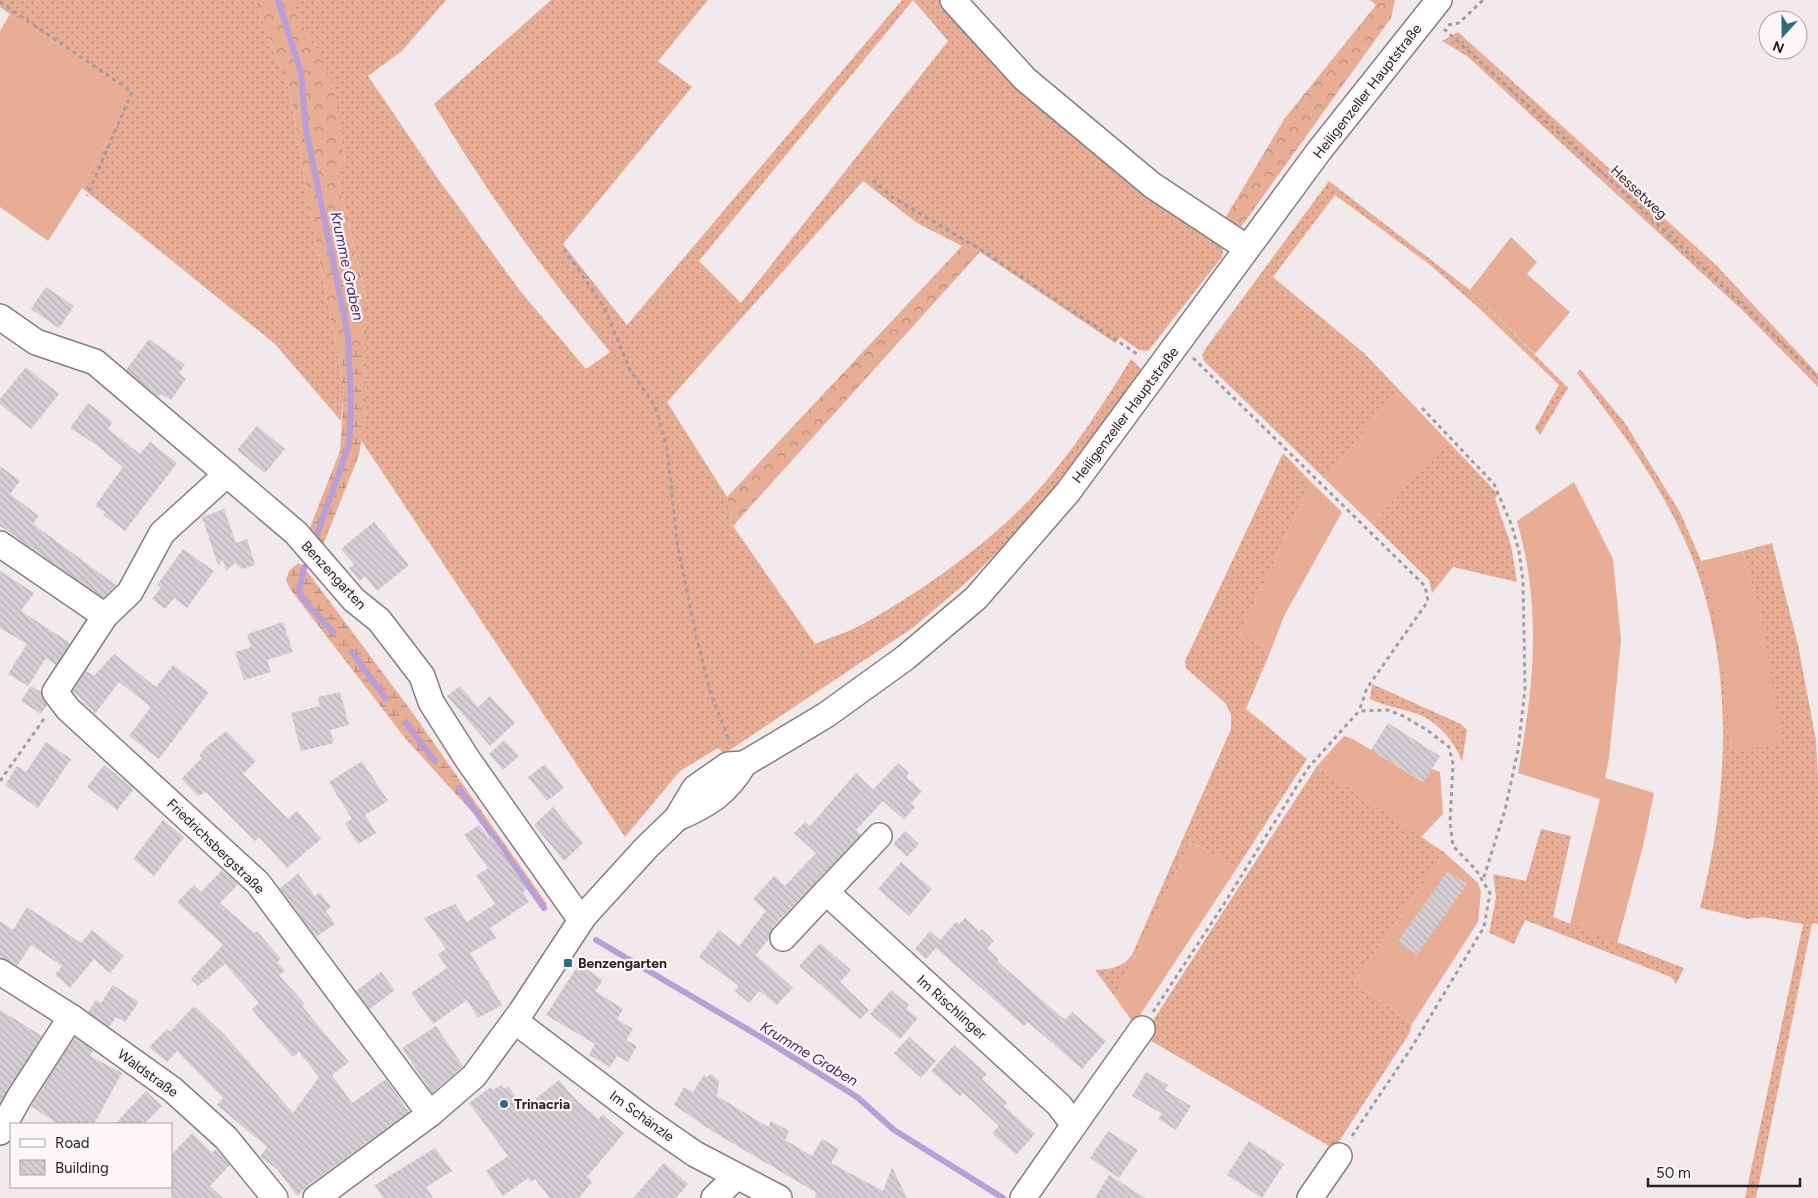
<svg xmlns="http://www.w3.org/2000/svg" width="1818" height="1198" viewBox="0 0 1818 1198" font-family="Figtree,sans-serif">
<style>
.grass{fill:url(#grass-dots);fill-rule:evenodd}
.forest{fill:url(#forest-crowns)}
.wetland{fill:url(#wetland-marsh)}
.garden{fill:#e7ad95}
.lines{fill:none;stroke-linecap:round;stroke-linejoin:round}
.stream{stroke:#b99fd7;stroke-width:6}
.building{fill:url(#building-back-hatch)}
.minor-casing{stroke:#867d80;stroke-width:28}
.path{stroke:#a49d9f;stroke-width:3;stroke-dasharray:4 4;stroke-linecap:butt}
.minor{stroke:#fff;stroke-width:25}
.poi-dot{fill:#326984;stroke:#fef6f9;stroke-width:2}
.labels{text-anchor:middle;stroke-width:4.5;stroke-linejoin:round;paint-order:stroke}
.street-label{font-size:14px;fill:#272324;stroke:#fef6f9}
.poi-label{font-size:14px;font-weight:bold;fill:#272324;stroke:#fef6f9;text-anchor:start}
.water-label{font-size:15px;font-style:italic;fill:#4a276a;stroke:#fef6f9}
</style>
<defs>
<pattern id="grass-dots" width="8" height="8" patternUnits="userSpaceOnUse" patternTransform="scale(1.25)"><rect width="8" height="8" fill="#e7ad95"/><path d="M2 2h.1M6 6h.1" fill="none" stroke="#bb8c79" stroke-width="1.8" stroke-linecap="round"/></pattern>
<pattern id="forest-crowns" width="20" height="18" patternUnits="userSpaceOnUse" patternTransform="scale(1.25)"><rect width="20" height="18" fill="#e7ad95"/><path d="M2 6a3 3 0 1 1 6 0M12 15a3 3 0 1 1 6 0" fill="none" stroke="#bb8c79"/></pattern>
<pattern id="wetland-marsh" width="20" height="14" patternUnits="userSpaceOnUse" patternTransform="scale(1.25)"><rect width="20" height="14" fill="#e7ad95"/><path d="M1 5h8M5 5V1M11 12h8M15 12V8" fill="none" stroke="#bb8c79"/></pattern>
<pattern id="building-back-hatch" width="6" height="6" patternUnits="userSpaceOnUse" patternTransform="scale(1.25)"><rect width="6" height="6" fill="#d5ced4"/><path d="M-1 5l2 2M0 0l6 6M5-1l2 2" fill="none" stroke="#b7b1b6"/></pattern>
</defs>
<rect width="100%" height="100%" fill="#f2e9ec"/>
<!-- grass -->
<g class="grass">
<path d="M0 0H255L290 92 308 201 344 387 341 421 275 344 82 188 132 92 10 14 0 7Z"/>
<path d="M293 0H446L402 51 368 76 436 176 521 292 586 369 610 352C545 273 486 192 434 104L551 0H708L658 61 692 87 563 244 627 325 902 0H944L1224 246 1222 257 1148 351 1139 350 1120 337 1115 343 980 252 962 246 917 223 863 181 667 402 727 497 733 526 815 644C828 638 844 634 857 627 907 601 971 556 1012 517 1060 472 1097 414 1131 359L1142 370 1028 522 969 580 914 627 724 754 718 748 680 771 625 837 361 440 366 409 367 302 336 171 345 160 332 82 294 9ZM913 0 948 41 741 303 699 261Z"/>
<path d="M1458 32 1716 265 1818 374V387L1741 309 1467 56 1442 41Z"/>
<path d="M1329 181 1470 290 1568 388 1540 435 1535 428 1559 385 1480 309 1429 264 1335 195 1273 277 1365 354 1498 494 1495 499 1511 545 1517 582 1453 567 1432 593 1429 580 1372 524 1444 443 1396 393 1325 479 1204 361 1202 355 1206 348Z"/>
<path d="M1580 369 1625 423 1681 514 1701 561 1714 605 1726 683 1731 749 1762 621 1743 551 1772 543 1798 645 1816 740 1818 780V924L1812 923 1756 1198H1745L1803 924 1762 917 1748 919 1700 908C1731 787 1736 647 1681 532 1654 475 1616 423 1577 373Z"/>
<path d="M1283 453 1311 482 1240 634 1271 650 1246 709 1307 759 1237 868 1191 842 1115 997 1095 970C1112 969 1121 968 1132 955L1231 729V714L1225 703 1186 668 1185 661Z"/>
<path d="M1372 684 1461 724 1467 730 1462 762C1455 741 1436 720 1415 713 1399 708 1385 706 1370 699Z"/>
<path d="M1317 766 1445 853 1354 982 1412 1024 1409 1034 1334 1149 1143 1036Z"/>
<path d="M1541 829 1571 836 1553 917 1684 968 1676 984 1671 977 1525 920 1514 944 1489 933 1496 897 1493 874 1526 881Z"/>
</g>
<!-- forest -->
<g class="forest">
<path d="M255 0H293L294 9 332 81 345 160 336 171 367 302V351H337L308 201 290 92Z"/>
<path d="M1370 0H1395L1391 18 1241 227 1225 218 1285 118 1376 5Z"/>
<path d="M962 246 980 252 733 526 727 497Z"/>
</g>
<!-- wetland -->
<g class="wetland">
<path d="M337 351H367L366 409 359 455 323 545 309 530 340 451 344 387Z"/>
<path d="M298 563 304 567 412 712 547 904 544 908 540 907 483 824 405 738 290 589 286 580 289 571Z"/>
</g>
<!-- garden -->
<g class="garden">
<path d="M10 14 132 92 82 188 48 241 0 207V31Z"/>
<path d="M1511 237 1537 262 1527 274 1570 312 1535 354 1470 290Z"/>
<path d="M1396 393 1445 443 1372 524 1325 479Z"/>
<path d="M1311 482 1342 512 1284 616 1271 650 1240 634Z"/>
<path d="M1574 482 1613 559 1621 640 1609 758 1605 778 1654 793 1642 850 1617 944 1570 924 1600 799 1518 773C1534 684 1542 610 1517 521Z"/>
<path d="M1743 551 1762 621 1783 746 1731 749C1726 684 1719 623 1701 561Z"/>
<path d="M1344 736 1353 739 1423 782 1432 769 1440 772 1443 814 1421 837 1317 766Z"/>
<path d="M1191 842 1237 868 1134 1024 1115 997Z"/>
<path d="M1445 853 1478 883 1481 892 1478 922 1412 1024 1354 982Z"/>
</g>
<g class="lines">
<!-- stream -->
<g class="stream">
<path d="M278 0 301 73 306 129 348 335 351 404 349 445 316 537"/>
<path d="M304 567 299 590 302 598 333 632"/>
<path d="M352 652 386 699"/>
<path d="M406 723 435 761"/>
<path d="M459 788 544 908"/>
<path d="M596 940 764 1039 857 1097 894 1130 1003 1198"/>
</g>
</g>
<!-- building -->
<g class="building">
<path d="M46 287 74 306 59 328 31 309Z"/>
<path d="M149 339 185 365 179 373 186 379 171 400 161 394 159 397 126 370Z"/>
<path d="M26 367 59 394 31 429 0 404V399Z"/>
<path d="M88 403 113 422 108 429 140 454 150 442 177 463 125 531 103 515 105 512 95 506 123 467 95 444 70 428Z"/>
<path d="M257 426 285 449 265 473 237 450Z"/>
<path d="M0 466 20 481 10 494 39 516 33 524 116 585 103 598 0 526Z"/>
<path d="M224 509 236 543 247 539 255 565 242 569 235 563 226 571 223 560 218 565 202 517Z"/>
<path d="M374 522 409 565 377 591 365 576 360 581 349 568 354 564 341 549Z"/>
<path d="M183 549 214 571 187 608 174 598 165 609 152 599 161 588 157 585Z"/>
<path d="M0 571 34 593 21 611 70 643 56 665 46 658 28 686 8 674 27 644 0 628Z"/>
<path d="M283 622 293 652 267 660 271 672 244 680 235 652 251 647 247 634Z"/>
<path d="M114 654 156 687 173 665 209 692 159 759 129 736 151 707 119 682 95 714 73 691 86 671 94 676Z"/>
<path d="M31 686 41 692 47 705 41 714 21 701Z"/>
<path d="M460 686 478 707 490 696 515 723 490 746 447 696Z"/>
<path d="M340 692 349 725 330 730 334 743 301 751 291 713 320 706 318 697Z"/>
<path d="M1388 723 1440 756 1424 782 1371 750Z"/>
<path d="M226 731 256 761 243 774 288 819 297 811 321 839 287 868 259 837 255 841 206 792 198 796 181 779 202 758 199 756 206 747Z"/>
<path d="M504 740 519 756 503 770 489 754Z"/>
<path d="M46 742 71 759 38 808 5 785 17 766 26 772Z"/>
<path d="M362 761 388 801 365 815 376 833 358 844 345 823 352 819 329 782Z"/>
<path d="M898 763 909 773 906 777 922 791 911 803 915 807 904 820 883 801 856 830 861 835 772 928 769 939 756 955 793 988 777 1005 759 991 749 1003 735 991 739 986 699 957 719 930 739 946 766 911 753 899 774 876 785 886 816 853 794 833 805 822 810 826 856 773 873 790Z"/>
<path d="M545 764 564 788 547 801 528 777Z"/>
<path d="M104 765 134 789 117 810 87 787Z"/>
<path d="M553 807 583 843 564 861 534 825Z"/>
<path d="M163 820 184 837 154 876 133 859Z"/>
<path d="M479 825 488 837 491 835 527 889 523 892 529 902 490 928 496 938 470 953 502 1005 478 1018 467 1000 433 1024 411 993 447 968 438 954 446 949 424 918 455 904 467 922 495 904 476 876 488 868 464 835Z"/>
<path d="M905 831 919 844 907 857 893 844Z"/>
<path d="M901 862 932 889 909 916 878 889Z"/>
<path d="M222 870 238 884 220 903 254 933 257 931 281 959 277 962 285 971 279 975 305 1004 302 1006 349 1062 332 1075 352 1103 386 1079 409 1112 307 1186 297 1196 277 1169 260 1157 267 1147 217 1105 223 1098 177 1051 167 1062 149 1047 167 1029 170 1032 194 1006 224 1034 293 1113 319 1077 299 1052 293 1057 258 1017 252 1009 259 1003 225 964 198 986 191 979 223 945 177 902 194 885 201 892Z"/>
<path d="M1448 871 1467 884 1417 955 1398 941Z"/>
<path d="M298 874 315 896 320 893 331 907 326 911 335 924 316 937 280 888Z"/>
<path d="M27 907 81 943 92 930 124 956 110 973 94 959 70 988 55 975 62 966 31 945 17 966 0 958V921L13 930Z"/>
<path d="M965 918 979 931 982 929 994 941 987 948 999 960 997 961 1065 1020 1072 1012 1106 1041 1082 1069 1028 1022 1024 1026 936 948 926 959 915 949 930 931 940 940 956 922 959 924Z"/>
<path d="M820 943 851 970 840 982 869 1010 860 1019 799 966Z"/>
<path d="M579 964 603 980 595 991 623 1009 617 1019 633 1029 626 1040 637 1046 628 1062 617 1056 610 1067 589 1055 595 1044 546 1015Z"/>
<path d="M381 972 395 990 370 1009 356 991Z"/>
<path d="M113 985 139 1002 125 1022 116 1017 109 1027 88 1012 96 1000 101 1003Z"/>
<path d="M891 990 909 1005 906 1009 918 1018 900 1039 870 1014Z"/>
<path d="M0 1010 42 1036 0 1103Z"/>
<path d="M436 1026 463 1066 432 1093 402 1048Z"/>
<path d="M75 1037 93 1051 90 1056 122 1073 94 1124H58L31 1106Z"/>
<path d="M909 1037 936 1061 921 1078 894 1053Z"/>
<path d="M954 1045 987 1074 982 1079 1007 1103 1004 1106 1035 1134 1016 1155 992 1133 999 1126 963 1093 960 1096 931 1071Z"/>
<path d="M1146 1072 1168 1085 1165 1090 1191 1106 1176 1130 1158 1119 1162 1114 1132 1096Z"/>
<path d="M711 1074 719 1081 717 1096 768 1127 771 1121 789 1131 785 1140 812 1156 822 1139 839 1149 831 1163 883 1191 892 1167 907 1198H815L817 1193 712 1131 674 1105 684 1087 693 1092 704 1075 707 1077Z"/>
<path d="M559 1080 575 1099 599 1119 602 1114 624 1133 587 1177 592 1182 579 1198H550L535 1179 531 1182 528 1178 503 1196 486 1171 508 1156 469 1103 491 1087 493 1090 501 1085 504 1089 508 1086 523 1106 530 1100 532 1102Z"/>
<path d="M146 1091 162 1106 144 1124H115Z"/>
<path d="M1108 1131 1138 1150 1119 1178 1090 1158Z"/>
<path d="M192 1133 212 1153 216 1149 230 1165 210 1186 223 1198H171V1155Z"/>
<path d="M1249 1141 1284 1164 1262 1198 1227 1175Z"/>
<path d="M435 1148 452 1171 426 1187 433 1198H383L375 1185Z"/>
<path d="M664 1163 688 1184 676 1198H633Z"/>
<path d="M1109 1175 1145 1198H1095Z"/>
</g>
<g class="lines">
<defs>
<g id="minor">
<path d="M953 0 1025 79 1152 185 1247 248"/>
<path d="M0 317 36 342 95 362 296 533 354 600 379 620 422 676 431 702 468 760 576 913 584 916"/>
<path d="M227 474 162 533 130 592 105 616 55 692 68 709 258 883 430 1114"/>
<path d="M0 544 105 616"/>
<path d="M677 818C708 805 727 793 744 764"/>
<path d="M879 836 826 892 1059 1105 1074 1125 1023 1198"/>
<path d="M783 938 826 892"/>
<path d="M0 972 71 1017 173 1090 226 1138 275 1198"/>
<path d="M515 1021 643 1118 695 1154 779 1198"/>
<path d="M1074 1125 1142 1029"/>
<path d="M0 1132 19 1098 71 1017"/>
<path d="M316 1198 430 1114 474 1076 521 1012 584 916 646 848 677 818 695 788 728 765 744 764 826 715 905 658 976 598 1068 492 1319 151 1439 0"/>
<path d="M714 1198 736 1177"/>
<path d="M1310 1198 1339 1156"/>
</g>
</defs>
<!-- minor casing -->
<use href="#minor" class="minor-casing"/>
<!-- path -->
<g class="path">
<path d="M0 2 132 92 87 196"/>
<path d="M1448 25 1459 23 1483 0"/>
<path d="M1444 29 1640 207 1818 378"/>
<path d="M873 180 892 197 983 251 1140 356"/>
<path d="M564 249 604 307 630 370 655 406 667 448 677 542 695 631 710 691 730 743"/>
<path d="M1193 358 1425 586 1428 601 1367 688 1359 711"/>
<path d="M1422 408 1494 484 1512 526 1519 551 1523 581 1525 689 1518 750 1505 810 1483 880"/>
<path d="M0 781 46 716"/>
<path d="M1153 1012 1224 904 1308 768 1359 711 1388 710 1403 716 1427 730 1449 747 1453 764 1450 823 1453 846 1476 870 1490 893 1484 927 1412 1047 1350 1139"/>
</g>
<!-- minor -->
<use href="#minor" class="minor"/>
</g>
<!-- markers -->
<g class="poi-dot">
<rect x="563" y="958" width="10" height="10" rx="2.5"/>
<circle cx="504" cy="1104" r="5"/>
</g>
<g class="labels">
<!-- street labels -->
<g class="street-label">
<text transform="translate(1367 91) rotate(-52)" y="5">Heiligenzeller Hauptstraße</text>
<text transform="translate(1639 192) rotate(43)" y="5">Hessetweg</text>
<text transform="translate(1125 415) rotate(-53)" y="5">Heiligenzeller Hauptstraße</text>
<text transform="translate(334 575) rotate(47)" y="5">Benzengarten</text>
<text transform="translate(216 846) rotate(44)" y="5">Friedrichsbergstraße</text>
<text transform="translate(952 1007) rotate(42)" y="5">Im Rischlinger</text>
<text transform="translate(148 1073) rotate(36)" y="5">Waldstraße</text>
<text transform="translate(642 1116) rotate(36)" y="5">Im Schänzle</text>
</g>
<!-- poi labels -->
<g class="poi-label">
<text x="578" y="968">Benzengarten</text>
<text x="514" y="1109">Trinacria</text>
</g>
<!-- water labels -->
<g class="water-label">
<text transform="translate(347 266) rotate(78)" y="5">Krumme Graben</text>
<text transform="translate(809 1054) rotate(31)" y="5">Krumme Graben</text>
</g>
</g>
<!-- legend -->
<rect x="10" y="1123" width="162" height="65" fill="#fef6f9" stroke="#a8a2a4"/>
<rect x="20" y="1139" width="25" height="8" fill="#ffffff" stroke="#a8a2a4"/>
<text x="55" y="1148" font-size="15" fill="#272324">Road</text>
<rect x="20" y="1160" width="25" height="15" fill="url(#building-back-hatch)" stroke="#a8a2a4"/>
<text x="55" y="1173" font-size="15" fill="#272324">Building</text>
<!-- north arrow -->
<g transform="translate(1783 35) rotate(201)"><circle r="24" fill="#fef6f9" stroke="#a8a2a4"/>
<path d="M0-4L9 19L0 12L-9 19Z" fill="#326984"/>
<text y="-8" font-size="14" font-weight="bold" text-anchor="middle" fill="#272324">N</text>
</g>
<!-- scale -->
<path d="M1648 1178v8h152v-8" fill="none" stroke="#272324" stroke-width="2.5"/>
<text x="1656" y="1178" font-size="15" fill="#272324" stroke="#fef6f9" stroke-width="4" paint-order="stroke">50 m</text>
</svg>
